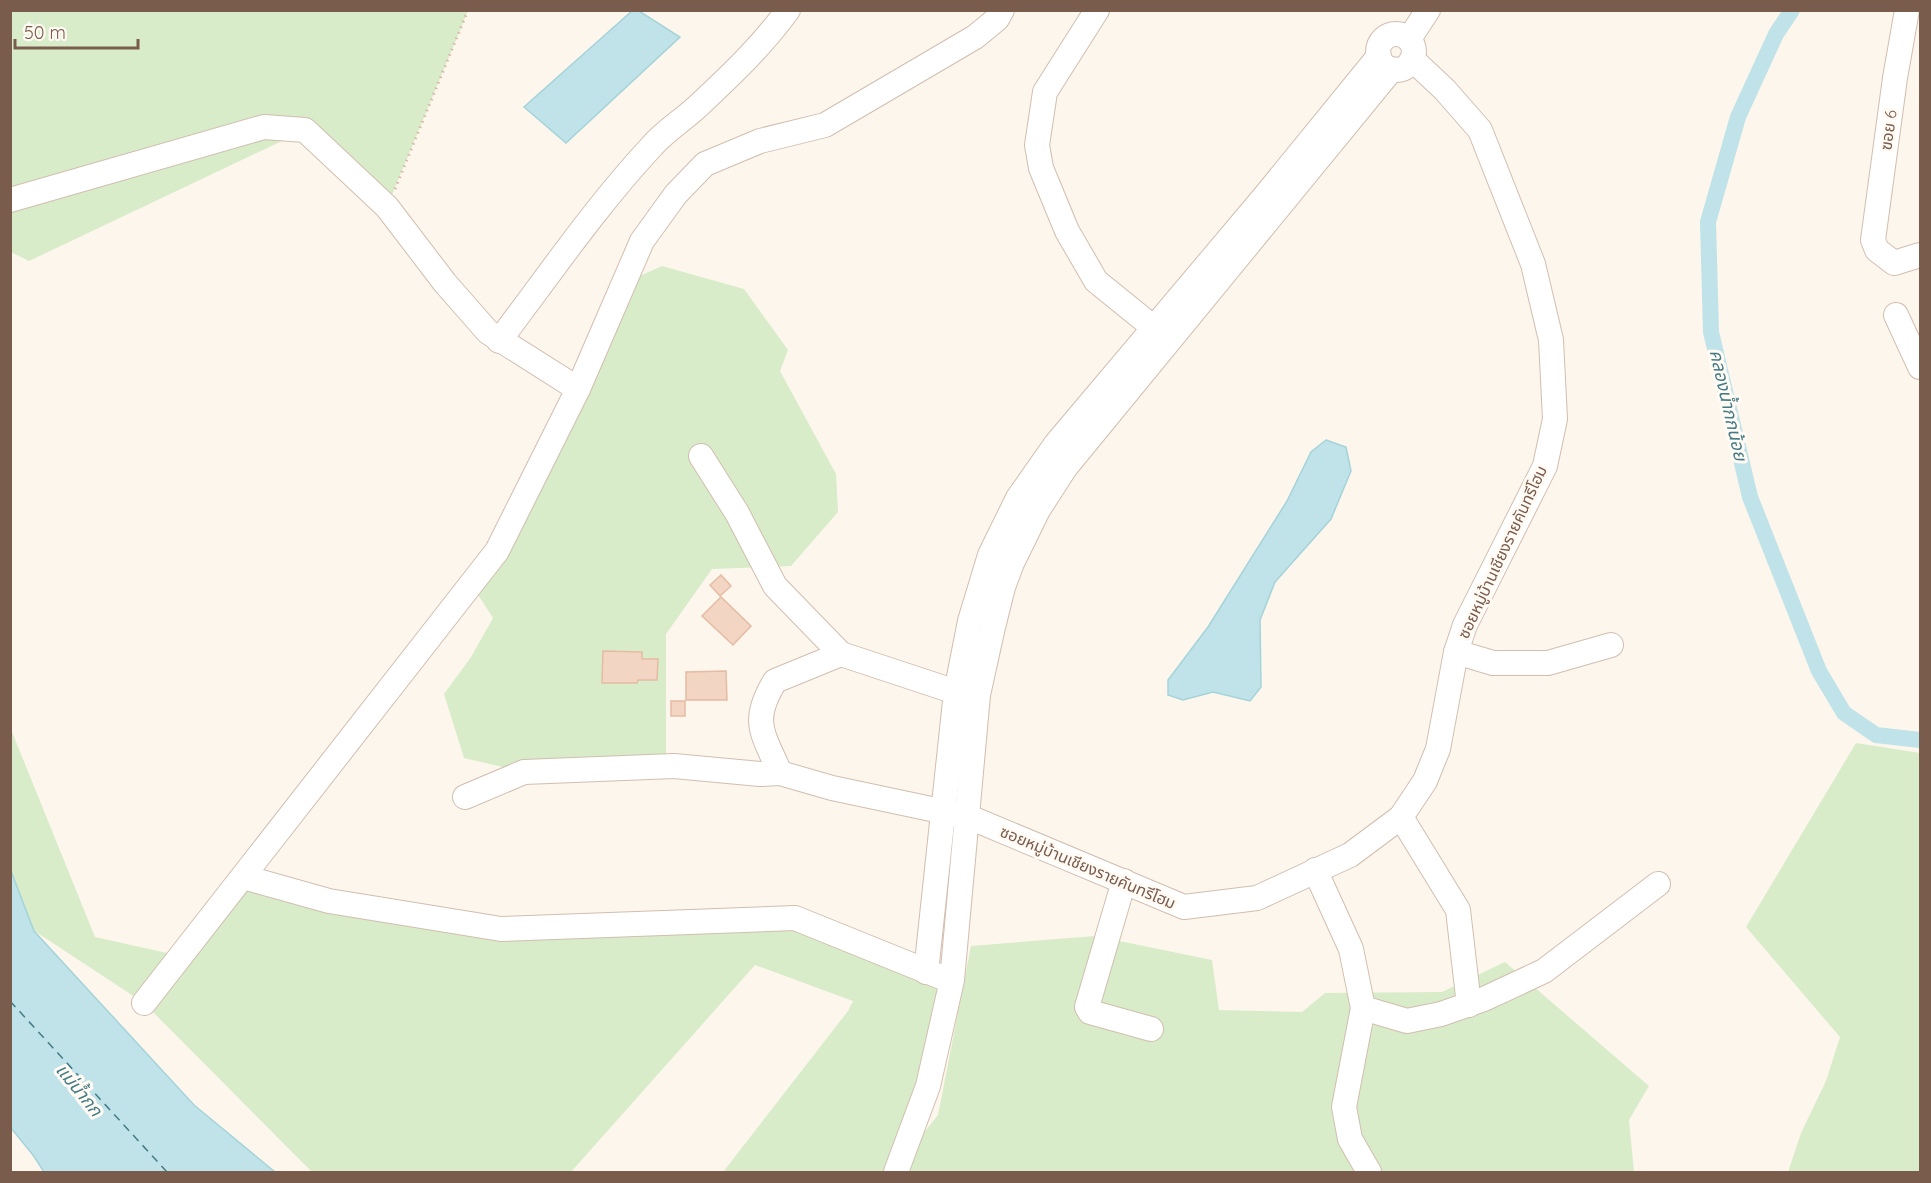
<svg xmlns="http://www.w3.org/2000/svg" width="1931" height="1183" viewBox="0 0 1931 1183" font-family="Quicksand,'Noto Sans Thai',sans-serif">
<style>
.green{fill:#d8ecc9}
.water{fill:#bfe3e8;stroke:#a5d3da;stroke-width:1.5}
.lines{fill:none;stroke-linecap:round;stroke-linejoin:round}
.canal{stroke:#bfe3e8;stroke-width:16}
.ferry{stroke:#437c86;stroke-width:1.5;stroke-dasharray:8 6;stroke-linecap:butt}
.building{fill:#f3d5c3;stroke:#e6bba3;stroke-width:1.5}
.minor-casing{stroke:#d1beb0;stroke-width:26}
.path{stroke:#d9b8a5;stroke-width:3;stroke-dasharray:1.5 4.5;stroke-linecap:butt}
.minor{stroke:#fff;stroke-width:24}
.labels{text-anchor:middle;stroke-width:6;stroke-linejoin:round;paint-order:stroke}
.street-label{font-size:16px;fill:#7a5c4d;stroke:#fffaf3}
.water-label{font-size:18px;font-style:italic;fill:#437c86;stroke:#fffaf3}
</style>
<rect width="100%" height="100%" fill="#fdf6ec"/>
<!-- green -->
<g class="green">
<path d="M11 11H468L387 207 305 130 29 261 11 252Z"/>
<path d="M662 266 744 289 788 350 780 371 836 474 838 512 791 566 712 569 666 634V766L524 772 464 758 444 694 471 657 493 618 471 584 624 283Z"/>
<path d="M10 727 95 937 176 955 243 877 501 929 795 918 952 980 896 1172H723L848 1011 853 1001 755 965 571 1172H312L144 1003 33 930 11 881Z"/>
<path d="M1856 743 1920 753V1172H1788L1801 1133 1826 1081 1840 1037 1746 927Z"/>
<path d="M1095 936 1212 960 1219 1010 1302 1012 1325 993 1442 992 1505 962 1649 1086 1629 1120 1634 1172H900L914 1145 938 1115 971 946Z"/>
</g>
<!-- water -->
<g class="water">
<path d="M633 10 639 11 680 37 566 143 524 107Z"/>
<path d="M1326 440 1346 447 1351 471 1331 519 1275 582 1260 620 1261 687 1250 701 1213 692 1183 700 1168 695V680L1208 627 1287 501 1311 452Z"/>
<path d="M11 871 34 931 194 1105 275 1172H44L33 1155 11 1128Z"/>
</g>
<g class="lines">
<!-- canal -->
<path class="canal" d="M1792 10 1776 34 1738 117 1708 222 1711 332 1750 497 1819 671 1844 713 1876 735 1920 740"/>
<!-- ferry -->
<path class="ferry" d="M10 1001 167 1172"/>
</g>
<!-- building -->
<g class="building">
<path d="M721 575 731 586 720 596 710 585Z"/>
<path d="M721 597 751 626 733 645 702 616Z"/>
<path d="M603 651 642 652V659H658L657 680H638L637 683H602Z"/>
<path d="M726 671 727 700H686V672Z"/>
<rect x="671" y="701" width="14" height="15"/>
</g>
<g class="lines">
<defs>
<g id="minor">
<path d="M1097 10 1045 92 1037 145 1041 168 1067 231 1096 281 1154 328"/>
<path d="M1907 10 1895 78 1873 240 1877 250 1894 263 1920 255"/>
<circle cx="1396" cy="52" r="18"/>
<path d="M1409 39 1428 10"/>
<path d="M10 200 264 127 305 130 387 207 445 283 488 332 578 389"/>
<path d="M1896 315 1920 367"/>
<path d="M499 341C549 275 596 206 652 146 665 131 683 120 697 107 729 77 762 46 788 10"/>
<path d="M701 456 737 513 775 586 841 654"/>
<path d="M1456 652 1493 663H1548L1611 645"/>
<path d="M780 773C763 733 750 722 775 681L841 654 956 692 970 694"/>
<path d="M465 797 524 772 674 766 760 774 780 773 832 788 969 817 1184 907 1257 898 1350 855 1401 817 1425 781 1438 749 1456 652 1465 625 1545 466 1555 419 1551 340 1533 264 1480 130 1445 90 1412 59"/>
<path d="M1401 817 1458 910 1469 1005"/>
<path d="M1315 870 1351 949 1363 1008 1344 1107 1350 1139 1369 1172"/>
<path d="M243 877 329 901 501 929 795 918 941 977"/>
<path d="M1124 881 1087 1007 1090 1012 1151 1029"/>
<path d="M926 972 956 692 970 621 990 555 1018 498 1056 444 1265 196 1379 56"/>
<path d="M144 1003 497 551 578 389 642 241 676 194 705 164 760 141 825 125 975 37 997 19 1002 10"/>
<path d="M1363 1008 1407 1021 1441 1014 1484 999 1544 971 1658 884"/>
<path d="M896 1172 928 1086 952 980 978 695 993 627 1003 587 1012 563 1038 510 1065 468 1392 69"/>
</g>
</defs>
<!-- minor casing -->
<use href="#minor" class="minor-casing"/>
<!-- path -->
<path class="path" d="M395 189 468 10"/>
<!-- minor -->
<use href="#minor" class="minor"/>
</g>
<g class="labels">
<!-- street labels -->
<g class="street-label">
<text transform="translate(1888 130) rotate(-82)" y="6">ฃอย 6</text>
<text transform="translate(1502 552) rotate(-65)" y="6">ซอยหมู่บ้านเชียงรายคันทรีโฮม</text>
<text transform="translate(1088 867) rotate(23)" y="6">ซอยหมู่บ้านเชียงรายคันทรีโฮม</text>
</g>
<!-- water labels -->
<g class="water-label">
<text transform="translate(1728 405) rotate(77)" y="6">คลองน้ำกกน้อย</text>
<text transform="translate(79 1090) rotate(51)" y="6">แม่น้ำกก</text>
</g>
</g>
<!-- border -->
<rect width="1931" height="1183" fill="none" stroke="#7a5c4d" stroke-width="24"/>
<!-- scale -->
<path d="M15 39v9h123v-9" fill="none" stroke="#7a5c4d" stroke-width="3"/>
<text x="24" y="39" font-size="18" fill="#7a5c4d" stroke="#fffaf3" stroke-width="4.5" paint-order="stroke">50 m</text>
</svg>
